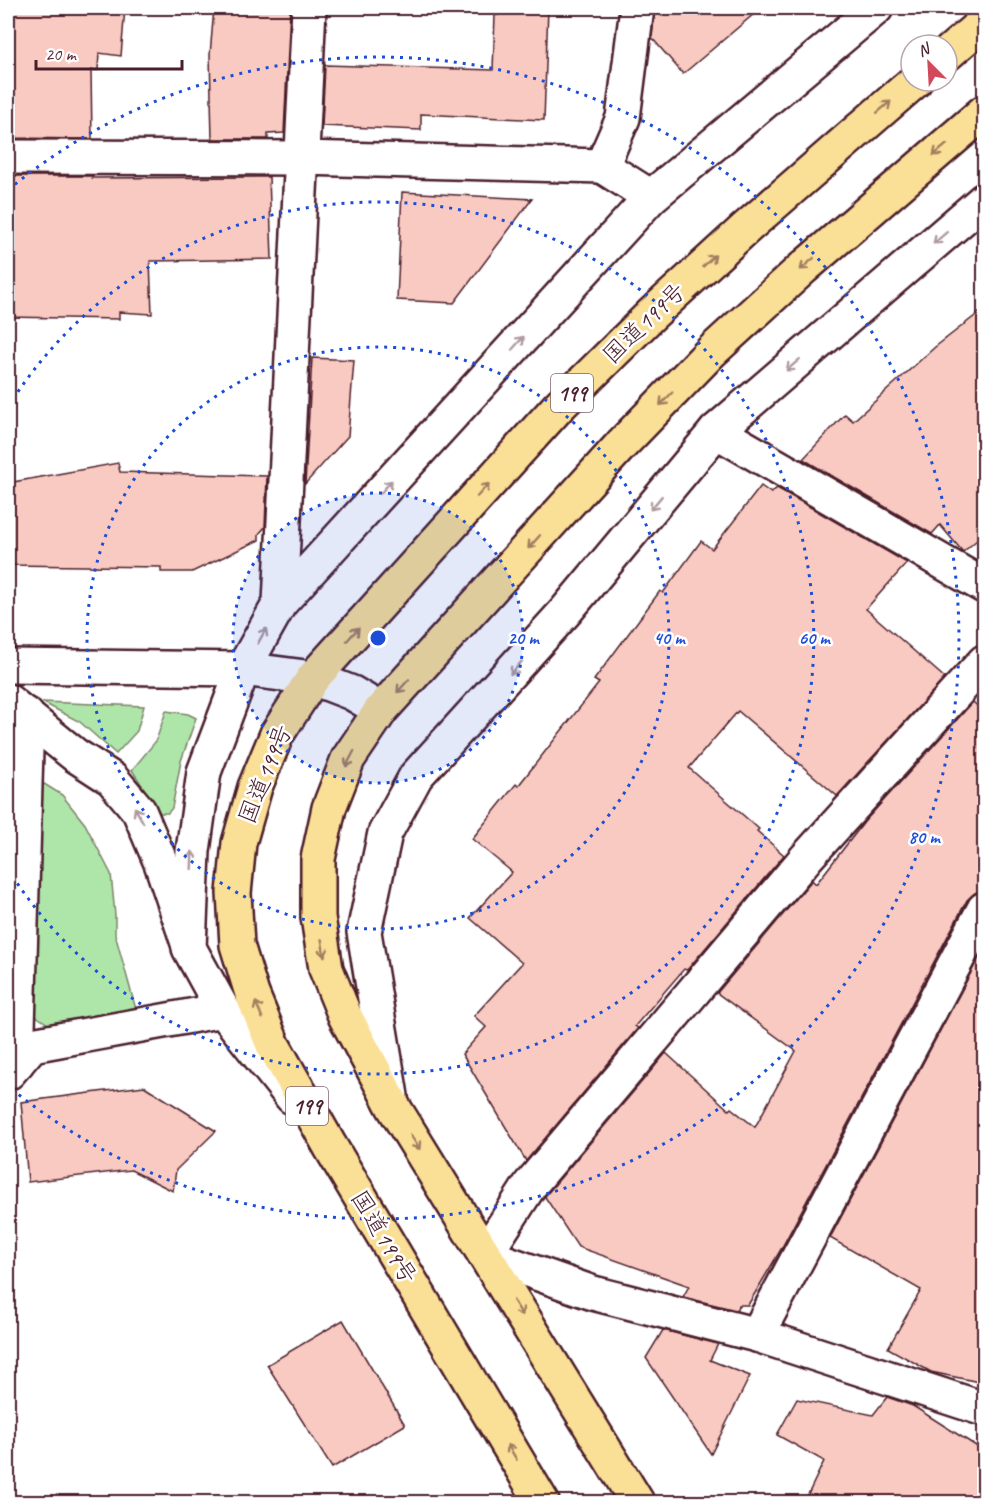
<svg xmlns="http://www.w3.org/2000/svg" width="992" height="1510" viewBox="0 0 992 1510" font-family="Caveat,'Klee One',sans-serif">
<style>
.green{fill:#aee6a9;stroke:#7c826a;stroke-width:1.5}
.building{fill:#f9cac1;stroke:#4a1f2b;stroke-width:1.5}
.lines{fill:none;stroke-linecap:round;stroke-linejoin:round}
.minor-casing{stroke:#4a1f2b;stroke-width:38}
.tertiary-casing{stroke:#4a1f2b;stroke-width:38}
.trunk-casing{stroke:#4a1f2b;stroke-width:38}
.minor{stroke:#fff;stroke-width:33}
.tertiary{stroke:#fff;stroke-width:33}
.trunk{stroke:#fadf96;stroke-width:33}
.oneway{stroke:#a27f60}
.oneway2{stroke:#ae9aa0}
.ring{fill:none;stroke:#1d4ed8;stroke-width:3;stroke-dasharray:3 6}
.labels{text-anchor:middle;stroke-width:5;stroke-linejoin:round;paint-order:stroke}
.shield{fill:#fff;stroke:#80626b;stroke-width:1.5}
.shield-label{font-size:22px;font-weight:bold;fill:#4a1f2b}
.street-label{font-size:24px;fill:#4a1f2b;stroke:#fff}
.centre{fill:#1d4ed8;stroke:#fff;stroke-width:3}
.ring-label{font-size:18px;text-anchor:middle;font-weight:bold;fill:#1d4ed8;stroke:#fff;stroke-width:5;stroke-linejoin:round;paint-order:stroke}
</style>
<rect width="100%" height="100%" fill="#fff"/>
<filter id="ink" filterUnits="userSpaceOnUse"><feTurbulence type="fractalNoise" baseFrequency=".0167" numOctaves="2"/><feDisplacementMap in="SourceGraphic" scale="12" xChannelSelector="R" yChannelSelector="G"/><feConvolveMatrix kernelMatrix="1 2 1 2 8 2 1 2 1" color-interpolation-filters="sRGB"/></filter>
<g filter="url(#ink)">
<!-- green -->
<g class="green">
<path d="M42 702 144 706 137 731 116 754 80 722Z"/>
<path d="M166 711 188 714 196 718 181 761 172 808 168 813H160L132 770 156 741Z"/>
<path d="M41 782 62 795 85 824 111 874 115 915V934L137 1013 48 1024 36 1016 30 1009Z"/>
</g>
<!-- building -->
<g class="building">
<path d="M8 8H125L121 56 99 53 98 70H91L92 139 8 138Z"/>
<path d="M214 8H290L284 133 268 134V139H212L210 55Z"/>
<path d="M498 8H548L544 120 421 114V130L322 126 325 65 493 70 495 15H498Z"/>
<path d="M655 8H761L683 74 652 38Z"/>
<path d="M8 176H92V178L269 177 272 259 150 261 152 314 119 312V319L8 317Z"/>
<path d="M402 192 532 199 454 303 397 300Z"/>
<path d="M984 309V534L963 552 940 525 932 534 803 459 845 414 853 421 935 347Z"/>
<path d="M312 358 354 360 348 436 305 484Z"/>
<path d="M118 463 120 472 267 476 265 527 259 534V540L192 572H161V567L8 565V483Z"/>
<path d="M761 486 771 493 777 488 907 563 866 609 945 678 837 796 738 711 689 768 759 829 757 831 784 855 687 970 684 969 635 1026 638 1028 526 1161 462 1054 486 1027 474 1016 522 963 470 918 512 872 472 839 516 784 518 786 599 683 594 680 660 591 663 593 701 541 712 549Z"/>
<path d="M973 702 984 712V890L975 893 967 900 780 1251 748 1305H739L736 1310 683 1297 689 1286 578 1247 545 1197 546 1195 666 1053 729 1110 731 1108 755 1127 796 1051 717 993 812 880 816 884 865 821Z"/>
<path d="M984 948V1383L931 1372 888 1348 921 1290 830 1238Z"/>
<path d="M144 1086 216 1131 176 1170 173 1191 131 1170 28 1182 21 1102Z"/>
<path d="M343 1320 405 1425 332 1468 267 1365Z"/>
<path d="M663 1330 718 1344 710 1360 750 1376 711 1454 646 1358Z"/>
<path d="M887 1397 913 1406 984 1451V1503H804L824 1461 777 1435 797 1399 873 1415Z"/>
</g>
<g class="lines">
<defs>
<g id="minor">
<path d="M637 8 623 118 602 166 651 197"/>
<path d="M8 157 302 158 602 166"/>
<path d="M716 431 984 586"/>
<path d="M280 603 309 8"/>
<path d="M984 662 807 857 530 1185 485 1255 593 1293 757 1335 984 1409"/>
<path d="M8 701 75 755 112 779 139 811 161 863 189 946"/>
<path d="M17 1063 27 715"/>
<path d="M9 1072 32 1045 223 1010"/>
<path d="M757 1335 984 909"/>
</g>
<g id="tertiary">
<path d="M8 666 243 669 313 678 352 693 381 710"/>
<path d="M391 1096 364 932 385 833 416 776 565 612 716 431 984 200"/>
<path d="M292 1097 223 1010 189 948 193 851 204 772 243 669 280 603 651 197 876 8"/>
</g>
<g id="trunk">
<path d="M947 54 984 22"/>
<path d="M542 1502 330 1146 273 1045 252 994 237 945 234 893 239 843 255 787 277 734 313 678 559 406 652 314 746 228 915 81"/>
<path d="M637 1502 393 1106 345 1016 326 969 318 917V859L329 808 348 759 381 710 622 444 711 352 803 268 984 112"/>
</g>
</defs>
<!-- minor casing -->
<use href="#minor" class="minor-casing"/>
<!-- tertiary casing -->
<use href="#tertiary" class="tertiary-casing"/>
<!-- trunk casing -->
<use href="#trunk" class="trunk-casing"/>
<!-- minor -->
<use href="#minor" class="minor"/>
<!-- tertiary -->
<use href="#tertiary" class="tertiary"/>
<!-- trunk -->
<use href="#trunk" class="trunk"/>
</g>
<!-- one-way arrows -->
<defs><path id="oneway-shaft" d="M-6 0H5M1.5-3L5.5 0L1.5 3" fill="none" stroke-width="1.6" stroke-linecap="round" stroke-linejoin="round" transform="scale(1.5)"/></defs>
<g class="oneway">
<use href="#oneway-shaft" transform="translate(884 107) rotate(-40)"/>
<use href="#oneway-shaft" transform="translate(940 150) rotate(140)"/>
<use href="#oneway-shaft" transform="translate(709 261) rotate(-42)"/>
<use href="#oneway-shaft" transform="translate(807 264) rotate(139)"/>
<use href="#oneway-shaft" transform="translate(666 399) rotate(134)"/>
<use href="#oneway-shaft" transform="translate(483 490) rotate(-48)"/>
<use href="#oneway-shaft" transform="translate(534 542) rotate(132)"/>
<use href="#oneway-shaft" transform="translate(353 634) rotate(-48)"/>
<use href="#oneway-shaft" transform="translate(403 686) rotate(132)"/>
<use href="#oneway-shaft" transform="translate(350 759) rotate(118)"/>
<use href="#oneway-shaft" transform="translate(323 948) rotate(81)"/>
<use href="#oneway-shaft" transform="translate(259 1010) rotate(-113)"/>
<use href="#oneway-shaft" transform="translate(415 1142) rotate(58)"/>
<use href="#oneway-shaft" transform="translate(518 1308) rotate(58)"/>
<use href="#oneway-shaft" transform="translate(512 1452) rotate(-121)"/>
</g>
<g class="oneway2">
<use href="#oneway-shaft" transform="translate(940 238) rotate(139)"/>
<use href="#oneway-shaft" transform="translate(518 343) rotate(-48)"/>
<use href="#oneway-shaft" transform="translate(793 365) rotate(139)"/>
<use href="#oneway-shaft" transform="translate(386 487) rotate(-48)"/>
<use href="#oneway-shaft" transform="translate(656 503) rotate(130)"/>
<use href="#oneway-shaft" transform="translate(262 636) rotate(-61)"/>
<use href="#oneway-shaft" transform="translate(516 668) rotate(132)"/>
<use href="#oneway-shaft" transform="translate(139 815) rotate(-119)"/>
<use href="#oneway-shaft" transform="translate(192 860) rotate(-88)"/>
</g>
</g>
<!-- distance rings -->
<circle cx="378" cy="638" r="145" fill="#1d4ed8" fill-opacity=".12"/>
<g class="ring">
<circle cx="378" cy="638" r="145"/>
<circle cx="378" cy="638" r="291"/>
<path d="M8 407A436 436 0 1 1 8 869"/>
<path d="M8 190A581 581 0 1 1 8 1086"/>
</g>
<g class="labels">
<!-- shield labels -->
<g class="shield">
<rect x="551" y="374" width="42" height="38" rx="4.5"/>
<rect x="286" y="1087" width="42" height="38" rx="4.5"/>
</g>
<g class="shield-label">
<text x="572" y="401">199</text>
<text x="307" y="1114">199</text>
</g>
<!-- street labels -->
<g class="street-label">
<text transform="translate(644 323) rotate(-44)" y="8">国道199号</text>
<text transform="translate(265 774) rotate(-68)" y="8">国道199号</text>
<text transform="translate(384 1237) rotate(59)" y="8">国道199号</text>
</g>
</g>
<circle cx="378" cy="638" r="9" class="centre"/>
<g class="ring-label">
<text x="523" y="644">20 m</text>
<text x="669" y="644">40 m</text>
<text x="814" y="644">60 m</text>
<text x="924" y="843">80 m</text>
</g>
<!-- margin -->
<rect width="992" height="1510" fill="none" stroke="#fff" stroke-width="30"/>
<rect x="15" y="15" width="962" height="1480" fill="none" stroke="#4a1f2b" stroke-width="2" filter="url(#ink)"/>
<!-- north arrow -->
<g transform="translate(929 63) rotate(336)"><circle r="28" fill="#ffffff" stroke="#b7a5aa" stroke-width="1.5"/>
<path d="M0-4.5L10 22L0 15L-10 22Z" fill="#d1495b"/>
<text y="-9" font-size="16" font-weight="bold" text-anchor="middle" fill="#4a1f2b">N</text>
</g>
<!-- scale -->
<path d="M36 60v9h146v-9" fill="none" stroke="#4a1f2b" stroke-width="3"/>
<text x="45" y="60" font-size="18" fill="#4a1f2b" stroke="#ffffff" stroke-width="4.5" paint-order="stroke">20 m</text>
</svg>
